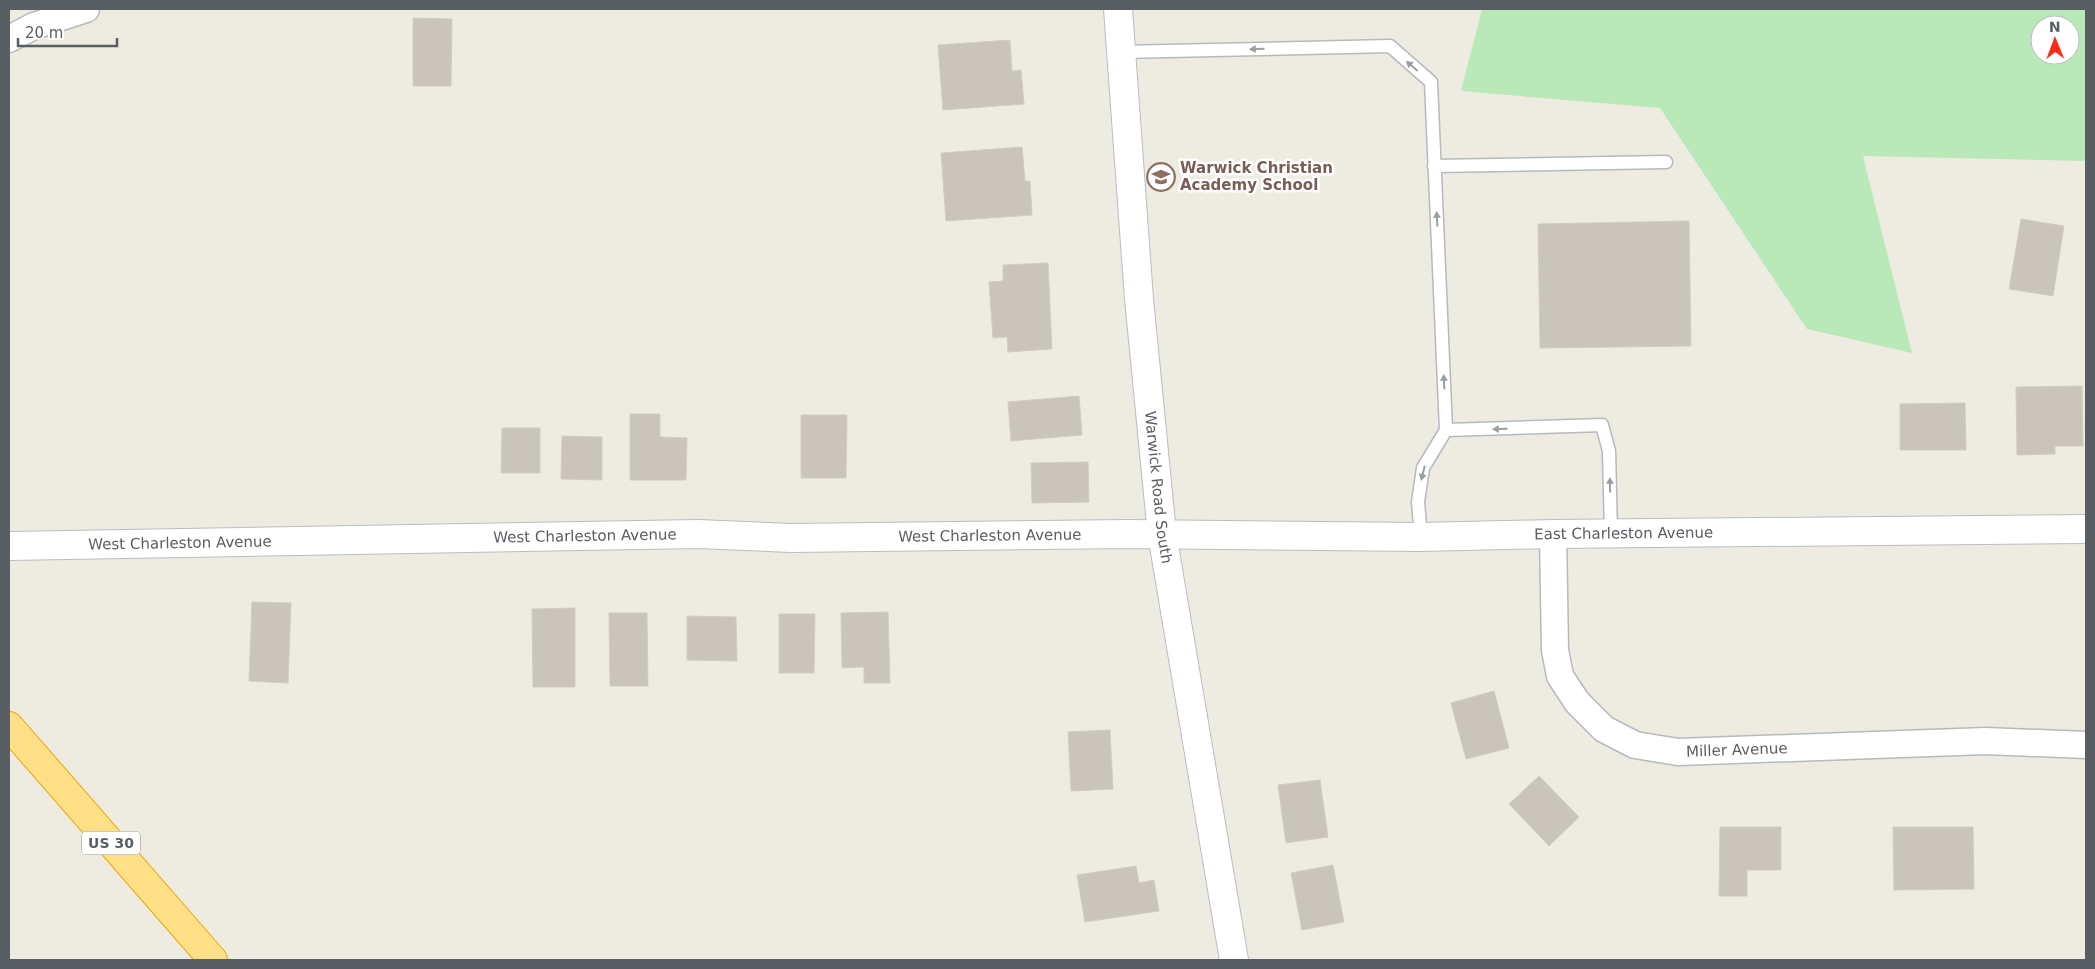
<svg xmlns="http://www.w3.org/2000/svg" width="2095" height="969" viewBox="0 0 2095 969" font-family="'DejaVu Sans',sans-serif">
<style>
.green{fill:#b9e9b9;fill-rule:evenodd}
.building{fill:#c9c5bd;stroke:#d3cdbe}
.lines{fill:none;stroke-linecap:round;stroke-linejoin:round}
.lane-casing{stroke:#b6b9bf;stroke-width:15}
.street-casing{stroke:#b6b9bf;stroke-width:29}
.secondary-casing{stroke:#b9bdc4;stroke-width:30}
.highway-casing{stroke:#eea300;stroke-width:30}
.lane{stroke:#fff;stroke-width:12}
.street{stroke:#fff;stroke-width:26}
.secondary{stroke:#fff;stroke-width:28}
.highway{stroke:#ffe086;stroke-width:28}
.oneway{fill:#9b9ea1}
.labels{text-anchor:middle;stroke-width:5;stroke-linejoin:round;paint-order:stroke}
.shield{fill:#fff;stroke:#8b8e92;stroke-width:1}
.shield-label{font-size:14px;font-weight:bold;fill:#595e63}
.education-label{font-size:15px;font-weight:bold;fill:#785e54;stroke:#fff;text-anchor:start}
.street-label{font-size:15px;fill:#595e63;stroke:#fff}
</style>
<rect width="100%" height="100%" fill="#eeebe0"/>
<!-- green -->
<path class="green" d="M1482 9H2086V161L1863 156 1912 353 1807 329 1660 108 1461 91ZM2040 25H2070V55H2040Z"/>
<!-- building -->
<g class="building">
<path d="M413 18 452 19 451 86H413Z"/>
<path d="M1010 40 1012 71 1021 70 1024 104 943 110 938 45Z"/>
<path d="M1022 147 1025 181H1030L1032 215 946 221 941 153Z"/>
<path d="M2021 219 2064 226 2053 296 2009 289Z"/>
<path d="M1689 221 1691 346 1540 348 1538 224Z"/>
<path d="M1048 263 1052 349 1008 352 1007 337 993 338 989 282 1003 281V265Z"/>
<path d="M2082 386 2083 446H2055V454L2017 455 2016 387Z"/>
<path d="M1079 396 1082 435 1011 441 1008 402Z"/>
<path d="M1965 403 1966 450H1900V404Z"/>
<path d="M630 414H660V437L687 438 686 480H630Z"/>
<path d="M801 415H847L846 478H801Z"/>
<path d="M502 428H540V473H501Z"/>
<path d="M562 436 602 437V480L561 479Z"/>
<path d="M1088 462 1089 502 1032 503 1031 463Z"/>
<path d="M252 602 291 603 288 683 249 681Z"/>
<path d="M575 608V687H533L532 609Z"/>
<path d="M888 612 890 683H864V667L842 668 841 613Z"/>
<path d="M609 613H647L648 686H610Z"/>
<path d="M779 614H815L814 673H779Z"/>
<path d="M687 616 736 617 737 661 687 660Z"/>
<path d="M1494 691 1509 748 1466 759 1451 703Z"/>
<path d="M1110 730 1113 789 1071 791 1068 732Z"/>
<path d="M1539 776 1579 817 1549 846 1509 804Z"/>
<path d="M1320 780 1328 837 1286 843 1278 785Z"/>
<path d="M1720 827H1781V870H1747V896H1719Z"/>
<path d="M1893 827H1973L1974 889 1894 890Z"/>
<path d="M1333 865 1344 922 1302 930 1291 873Z"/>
<path d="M1136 866 1139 883 1154 880 1159 911 1085 922 1077 875Z"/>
</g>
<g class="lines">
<defs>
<g id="lane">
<path d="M1121 52 1390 46 1431 82 1446 430 1423 468 1418 502 1421 537"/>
<path d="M1434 166 1666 162"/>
<path d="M1446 430 1602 425 1609 451 1611 534"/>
</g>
<g id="street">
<path d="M9 39 34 26 86 9"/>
<path id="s1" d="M1553 534 1555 650 1560 676 1577 702 1604 729 1635 745 1678 752 1986 741 2086 745"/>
</g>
<g id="secondary">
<path id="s2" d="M1118 9 1139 299 1162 534 1234 960"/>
<path id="s3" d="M9 546 698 534 791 538 1128 534 1421 537 1553 534 2086 529"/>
</g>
<path id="highway" d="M9 726 213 960"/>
</defs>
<!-- lane casing -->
<use href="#lane" class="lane-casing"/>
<!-- street casing -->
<use href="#street" class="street-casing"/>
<!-- secondary casing -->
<use href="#secondary" class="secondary-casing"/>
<!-- highway casing -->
<use href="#highway" class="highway-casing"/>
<!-- lane -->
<use href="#lane" class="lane"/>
<!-- street -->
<use href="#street" class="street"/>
<!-- secondary -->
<use href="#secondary" class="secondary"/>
<!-- highway -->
<use href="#highway" class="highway"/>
</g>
<!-- one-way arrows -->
<defs><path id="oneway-solid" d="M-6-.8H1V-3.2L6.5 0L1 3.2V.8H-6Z" transform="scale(1.25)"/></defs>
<g class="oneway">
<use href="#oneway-solid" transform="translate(1257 49) rotate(179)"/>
<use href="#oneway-solid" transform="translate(1412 66) rotate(-139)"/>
<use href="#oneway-solid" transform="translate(1437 219) rotate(-93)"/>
<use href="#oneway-solid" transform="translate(1444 382) rotate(-93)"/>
<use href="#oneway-solid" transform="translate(1500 429) rotate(178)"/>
<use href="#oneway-solid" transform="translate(1423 473) rotate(104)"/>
<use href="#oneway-solid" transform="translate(1610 485) rotate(-91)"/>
</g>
<!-- icons -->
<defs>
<symbol id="school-ring" viewBox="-11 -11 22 22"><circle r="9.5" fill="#fff" stroke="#8d6e63" stroke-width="1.5"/><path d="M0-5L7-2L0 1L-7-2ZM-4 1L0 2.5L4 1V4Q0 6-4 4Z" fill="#8d6e63"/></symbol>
</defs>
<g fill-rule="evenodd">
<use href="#school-ring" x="1145" y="161" width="32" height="32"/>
</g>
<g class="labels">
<!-- shield labels -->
<rect class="shield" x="82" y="831.5" width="58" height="23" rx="4"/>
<g class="shield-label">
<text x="111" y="848">US 30</text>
</g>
<!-- education labels -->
<g class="education-label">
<text x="1180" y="173">Warwick Christian<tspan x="1180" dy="17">Academy School</tspan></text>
</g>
<!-- street labels -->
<g class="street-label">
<text dy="5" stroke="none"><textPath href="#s2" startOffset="480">Warwick Road South</textPath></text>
<text dy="5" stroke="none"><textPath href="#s3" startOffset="1615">East Charleston Avenue</textPath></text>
<text dy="5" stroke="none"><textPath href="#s3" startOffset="576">West Charleston Avenue</textPath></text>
<text dy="5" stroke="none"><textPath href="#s3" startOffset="981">West Charleston Avenue</textPath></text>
<text dy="5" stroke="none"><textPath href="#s3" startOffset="171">West Charleston Avenue</textPath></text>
<text dy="5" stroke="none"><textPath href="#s1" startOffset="349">Miller Avenue</textPath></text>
</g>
</g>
<!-- border -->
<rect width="2095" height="969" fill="none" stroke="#595e63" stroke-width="20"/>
<!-- north arrow -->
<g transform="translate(2055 40) rotate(359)"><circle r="24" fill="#ffffff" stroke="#bdbfc1"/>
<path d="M0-4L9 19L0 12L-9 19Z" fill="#fc2a18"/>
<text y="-8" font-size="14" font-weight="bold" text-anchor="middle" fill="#595e63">N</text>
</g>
<!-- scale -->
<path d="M18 38v8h99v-8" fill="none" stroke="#595e63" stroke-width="2.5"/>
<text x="25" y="38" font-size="15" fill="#595e63" stroke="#ffffff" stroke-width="4" paint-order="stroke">20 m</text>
</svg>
